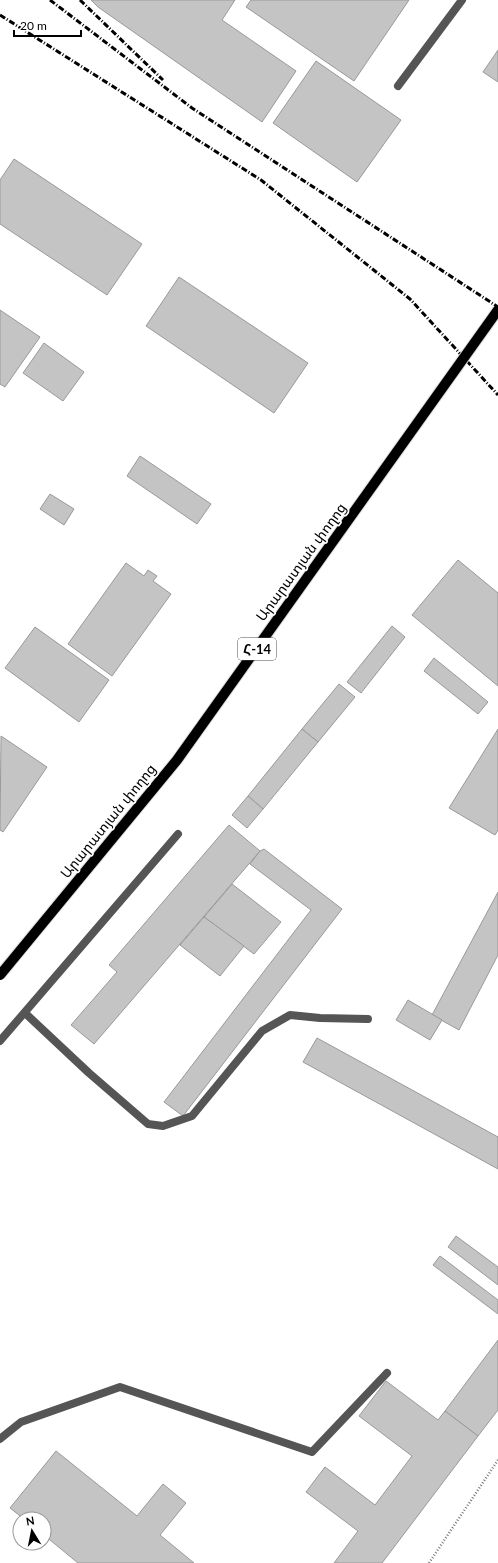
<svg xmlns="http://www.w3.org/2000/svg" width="498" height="1563" viewBox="0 0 498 1563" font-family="Lato,'Noto Sans Armenian',sans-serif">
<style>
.building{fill:#c4c4c4;stroke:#999}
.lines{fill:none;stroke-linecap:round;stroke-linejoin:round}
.path{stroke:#777;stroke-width:2.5;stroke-dasharray:1 2;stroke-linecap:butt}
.service{stroke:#555;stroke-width:8}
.rail{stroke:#000;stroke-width:3;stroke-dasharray:6 2 1 2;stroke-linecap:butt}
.primary-bridge-casing{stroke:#dbdbdb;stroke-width:12;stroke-linecap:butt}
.primary-bridge{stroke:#000;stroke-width:10}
.labels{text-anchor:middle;stroke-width:3.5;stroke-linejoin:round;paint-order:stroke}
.shield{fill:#fff;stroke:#4c4c4c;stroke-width:1}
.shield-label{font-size:13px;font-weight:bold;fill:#000}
.street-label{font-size:14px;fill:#000;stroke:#fff}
</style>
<rect width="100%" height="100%" fill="#fff"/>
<!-- building -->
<g class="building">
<path d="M91 0H235L222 20 296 71 262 122 98 7Z"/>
<path d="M251 0H409L354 81 246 7Z"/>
<path d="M498 50V82L483 72Z"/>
<path d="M316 61 401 120 357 182 273 123Z"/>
<path d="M14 159 142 244 107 295 0 224V180Z"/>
<path d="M179 277 308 363 274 413 146 326Z"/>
<path d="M0 310 40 337 5 387 0 384Z"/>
<path d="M44 343 84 372 63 401 23 373Z"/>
<path d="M140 456 211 504 197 524 127 476Z"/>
<path d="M50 494 74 509 64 525 40 509Z"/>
<path d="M458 560 498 593V686L412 615Z"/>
<path d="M126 563 144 576 148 570 157 576 153 581 171 594 112 676 68 644Z"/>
<path d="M392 626 405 637 361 693 347 682Z"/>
<path d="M35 627 109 680 79 722 5 668Z"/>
<path d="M434 658 488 702 478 714 424 671Z"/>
<path d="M339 684 355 697 318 742 302 729Z"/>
<path d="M302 729 318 742 263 809 248 796Z"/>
<path d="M498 729V830L495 835 449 808Z"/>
<path d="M1 736 47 767 3 832 0 830Z"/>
<path d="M248 796 263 809 247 828 232 815Z"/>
<path d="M229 825 260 851 94 1044 71 1025 117 972 109 965Z"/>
<path d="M264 849 342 909 183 1116 164 1102 311 910 250 864 260 851Z"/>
<path d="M232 884 281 922 254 954 204 917Z"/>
<path d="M498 892V955L459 1030 432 1015Z"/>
<path d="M204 917 244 946 220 976 180 945Z"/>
<path d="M408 1000 442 1020 430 1040 396 1020Z"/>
<path d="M317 1038 498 1137V1169L303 1062Z"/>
<path d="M456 1236 498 1267V1285L448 1247Z"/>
<path d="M440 1256 498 1300V1314L433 1265Z"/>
<path d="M498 1340V1410L478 1436 445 1411Z"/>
<path d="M386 1381 438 1420 445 1411 478 1436 382 1563H334L358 1531 306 1492 325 1467 375 1505 412 1456 359 1416Z"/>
<path d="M56 1451 137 1516 163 1484 186 1503 160 1535 194 1563H78L44 1535V1519H24L10 1508Z"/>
</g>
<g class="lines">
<!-- path -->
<path class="path" d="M429 1563 498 1460"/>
<!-- service -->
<g class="service">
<path d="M398 86 462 0"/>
<path d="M25 1013 89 1073 148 1124 163 1126 192 1116 262 1031 290 1015 320 1018 368 1019"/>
<path d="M0 1041 178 834"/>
<path d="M0 1439 21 1422 120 1387 312 1452 387 1373"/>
</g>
<!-- rail -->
<g class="rail">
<path d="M50 0 192 108 498 307"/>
<path d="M80 0 163 80"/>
<path d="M0 15 261 180 410 299 498 395"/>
</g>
<defs>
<path id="primary-bridge" d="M0 975 177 760 498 310"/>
</defs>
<!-- primary-bridge casing -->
<use href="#primary-bridge" class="primary-bridge-casing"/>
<!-- primary-bridge -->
<use href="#primary-bridge" class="primary-bridge"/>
</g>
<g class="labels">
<!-- shield labels -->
<rect class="shield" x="238" y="638" width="38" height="22" rx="3"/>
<g class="shield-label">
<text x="257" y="654">Հ-14</text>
</g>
<!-- street labels -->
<g class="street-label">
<text transform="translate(301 562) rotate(-54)" y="5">Արարատյան փողոց</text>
<text transform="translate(108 821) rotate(-51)" y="5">Արարատյան փողոց</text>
</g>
</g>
<!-- north arrow -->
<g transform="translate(32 1531) rotate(350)"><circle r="19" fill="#ffffff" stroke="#999999"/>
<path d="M0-3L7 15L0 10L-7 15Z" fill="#000000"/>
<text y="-6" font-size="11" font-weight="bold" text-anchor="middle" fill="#000000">N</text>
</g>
<!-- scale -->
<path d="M14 30v6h67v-6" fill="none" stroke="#000000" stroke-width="2"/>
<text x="20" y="30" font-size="12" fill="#000000" stroke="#ffffff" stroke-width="3" paint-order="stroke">20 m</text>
</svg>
